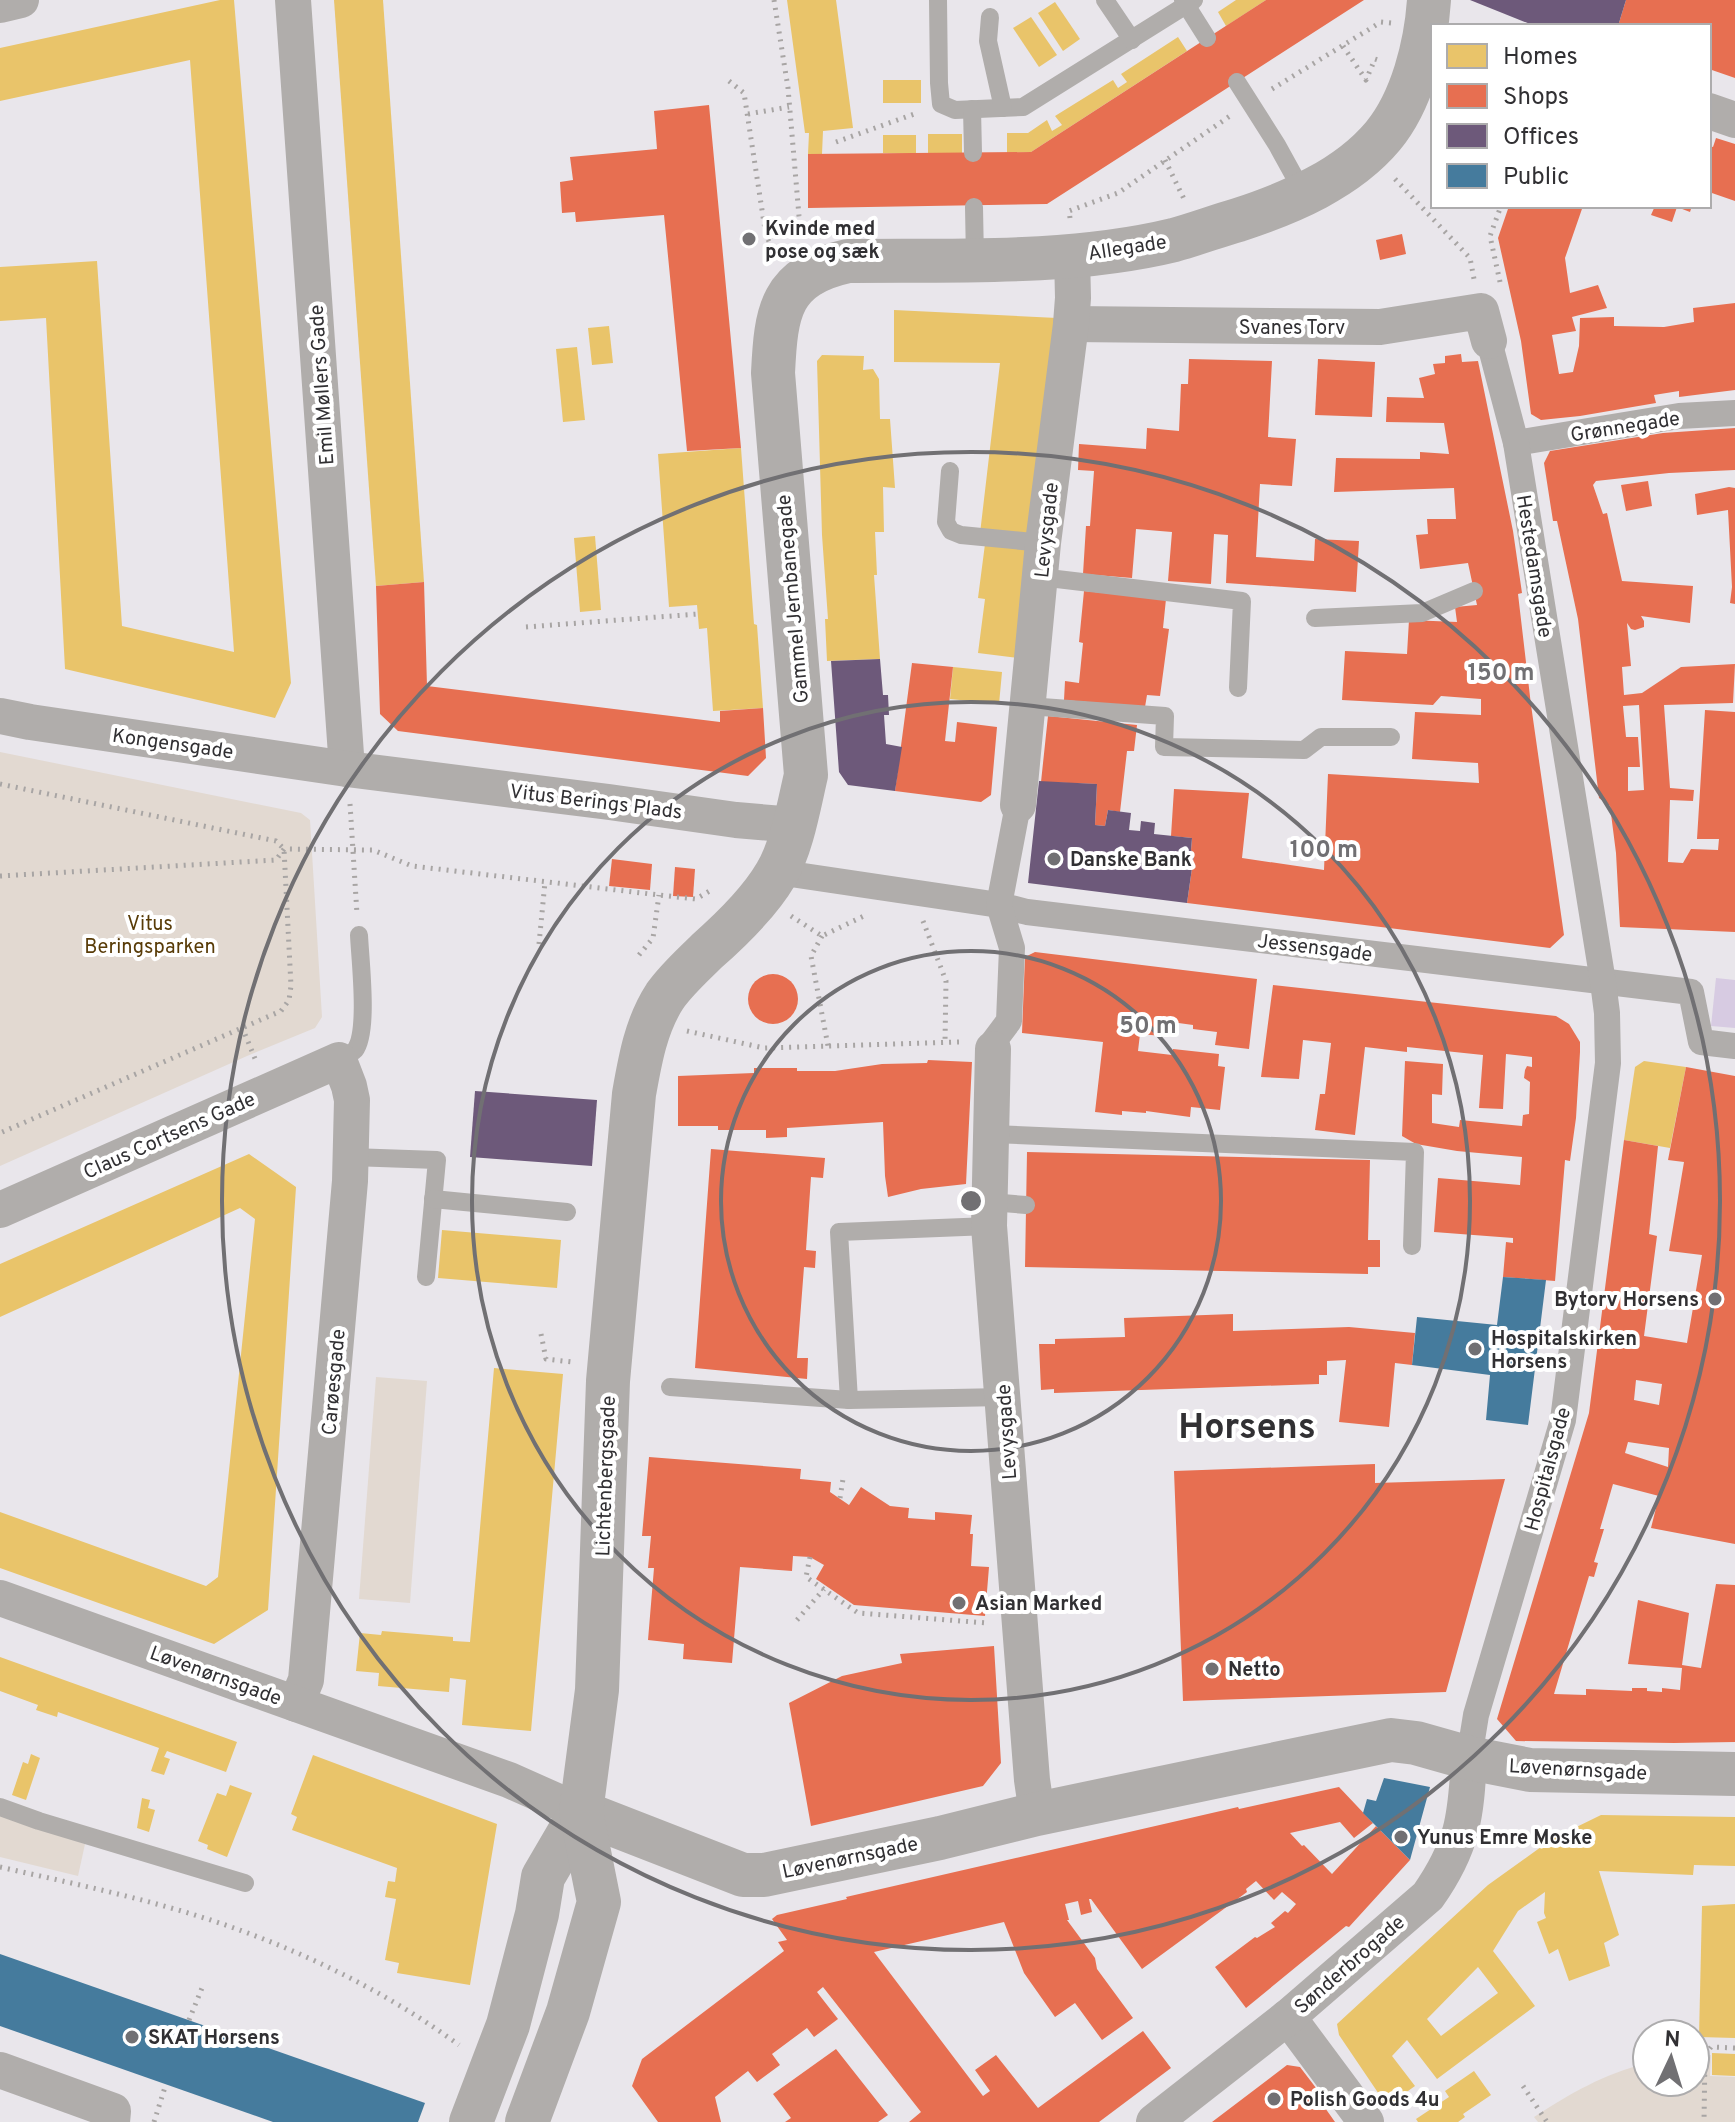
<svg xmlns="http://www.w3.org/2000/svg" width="1735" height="2122" viewBox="0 0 1735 2122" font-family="Overpass,sans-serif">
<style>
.green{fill:#e2d9d1}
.water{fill:#d7cbe2}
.homes{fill:#e9c46a;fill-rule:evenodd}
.shops{fill:#e76f51;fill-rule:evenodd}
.offices{fill:#6d597a}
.public{fill:#457b9d}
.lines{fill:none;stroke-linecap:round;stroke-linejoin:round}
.path{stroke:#a8a5a4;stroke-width:5;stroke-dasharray:2 6;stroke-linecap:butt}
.service{stroke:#b0adab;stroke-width:18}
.pedestrian{stroke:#b0adab;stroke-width:26}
.minor{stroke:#b0adab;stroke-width:36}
.tertiary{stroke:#b0adab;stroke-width:44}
.ring{fill:none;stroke:#717073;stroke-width:4}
.poi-dot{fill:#717073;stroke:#fff;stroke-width:3}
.labels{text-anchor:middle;stroke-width:8;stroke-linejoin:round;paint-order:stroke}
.poi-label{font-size:20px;font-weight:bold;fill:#313033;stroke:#fff;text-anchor:start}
.street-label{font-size:20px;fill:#313033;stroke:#fff}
.park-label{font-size:20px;fill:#583b07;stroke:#fff}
.town-label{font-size:36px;font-weight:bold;fill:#313033;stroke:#fff}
.centre{fill:#717073;stroke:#fff;stroke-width:4}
.ring-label{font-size:24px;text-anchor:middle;font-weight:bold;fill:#717073;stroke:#fff;stroke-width:8;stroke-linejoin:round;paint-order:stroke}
</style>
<rect width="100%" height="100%" fill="#e9e6eb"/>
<!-- green -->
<g class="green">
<path d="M0 752 301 813 310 820 322 1017 315 1028 247 1056 0 1166Z"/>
<path d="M376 1377 427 1381 410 1603 359 1599Z"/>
<path d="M0 1814 85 1844 78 1876 0 1857Z"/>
<path d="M1711 2055 1710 2076 1735 2077V2122H1538L1534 2117C1573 2092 1602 2075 1647 2063V2082H1695V2057Z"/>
</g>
<!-- water -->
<path class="water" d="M1716 978 1735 980V1028L1711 1026Z"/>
<!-- homes -->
<g class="homes">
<path d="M220 0H234L291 683 275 718 65 669 46 318 0 321V267L97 261 122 626 234 652 190 60 0 101V48Z"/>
<path d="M334 0H383L424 582 376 586Z"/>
<path d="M787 0H836L853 128 823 131 822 154H808L809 133H805Z"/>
<path d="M1236 0H1266L1226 26 1218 12Z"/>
<path d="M1055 2 1080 39 1063 51 1038 13Z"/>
<path d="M1031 17 1057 55 1039 67 1013 28Z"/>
<path d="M1178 37 1187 51 1031 152 1007 153V133H1028L1047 120 1052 131 1062 125 1055 116 1113 80 1118 88 1127 82 1121 74Z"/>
<rect x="883" y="80" width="38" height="23"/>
<path d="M928 134H962V153L928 154Z"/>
<path d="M883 135H916V154L883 153Z"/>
<path d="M894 310 1057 318 1018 658 978 653 985 599 978 598 985 544 979 542 1000 363 894 362Z"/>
<path d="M609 326 613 363 592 365 588 328Z"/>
<path d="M577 347 585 420 563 422 556 349Z"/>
<path d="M822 355 864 356 863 370 873 369 879 379 880 419H890L895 488 883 487 884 532H875L877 575H874L880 659 827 661 825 619H828L822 535 817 361Z"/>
<path d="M741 448 754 624 757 625 763 708 713 711 707 628 699 629 697 605 669 607 658 454Z"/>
<path d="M595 536 601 610 580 612 574 538Z"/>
<path d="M953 667 1002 672 999 704 950 699Z"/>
<path d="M1644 1061 1686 1067 1670 1148 1624 1140 1635 1067Z"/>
<path d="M249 1154 296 1187 268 1610 214 1644 0 1568V1512L206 1586 218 1577 255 1219 240 1208 0 1317V1264Z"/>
<path d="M442 1230 561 1240 557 1288 438 1278Z"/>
<path d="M494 1368 563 1374 531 1731 462 1725 466 1680 450 1678 449 1692 378 1686 379 1673 356 1671 360 1633 381 1635 382 1631 453 1637V1641L470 1642Z"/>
<path d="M0 1657 237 1742 226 1772 167 1751 164 1757 170 1759 164 1775 151 1771 159 1748 58 1712 57 1717 36 1710 38 1705 0 1691Z"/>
<path d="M31 1754 40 1758 26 1800 12 1795 23 1762 28 1764Z"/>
<path d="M313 1755 497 1824 470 1985 397 1973 399 1963 385 1960 396 1899 385 1897 388 1881 395 1882 397 1868 292 1830 297 1817 291 1814Z"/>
<path d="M230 1785 252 1793 227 1857 207 1849 208 1845 198 1841 217 1793 226 1796Z"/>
<path d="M142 1798 150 1800 148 1808 155 1810 149 1832 137 1828Z"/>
<path d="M1601 1815 1735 1817V1866L1694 1865 1693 1875 1599 1871 1619 1935 1604 1943 1610 1966 1569 1981 1558 1949 1549 1954 1537 1922 1546 1918 1544 1913 1545 1892 1518 1911 1493 1951 1535 2006 1437 2079 1407 2040 1392 2056 1415 2086 1387 2106 1339 2035 1337 2024 1488 1885 1552 1839ZM1478 1967 1498 1993 1441 2036 1427 2019Z"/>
<path d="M1735 1904V2038L1699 2037 1702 1906Z"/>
<path d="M1712 2053 1735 2054V2076L1712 2075Z"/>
<path d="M1474 2071 1491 2095 1463 2114 1465 2117 1458 2122H1418L1416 2119 1449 2097 1445 2091Z"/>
</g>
<!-- shops -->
<g class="shops">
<path d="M1266 0H1364L1047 204 808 208V154L1031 152Z"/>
<path d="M1626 0H1735V78L1709 69V26H1618Z"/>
<path d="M709 105 741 448 687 451 664 215 576 222 575 212 562 213 560 182 573 180 570 157 657 149 654 111Z"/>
<path d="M1716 138 1735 144V201L1709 192V146L1713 147Z"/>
<path d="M1509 206H1583L1565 258 1570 293 1598 285 1607 308 1572 317 1576 331 1552 335 1559 374 1573 372 1579 346 1580 318 1614 317V326L1664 327 1694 322 1693 308 1735 303V390L1679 397V391L1654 395 1656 403 1580 416 1541 420 1531 414 1521 341 1498 238Z"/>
<path d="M1655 206H1692L1690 212 1677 207 1672 222 1651 215Z"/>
<path d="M1402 234 1406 254 1380 260 1376 240Z"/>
<path d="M1461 354 1462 362 1478 361 1513 531 1522 593 1518 594 1531 705 1564 935 1550 948 1187 903 1194 854 1191 850 1192 838 1171 836 1174 789 1249 793 1242 858 1324 870 1328 774 1479 783 1478 763 1412 759 1415 712 1481 715V699L1441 696 1433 705 1342 700 1345 651 1407 654 1409 620 1457 622 1455 607 1477 605 1468 563 1420 569 1416 535 1428 534 1427 519H1456L1454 488 1334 492 1336 458 1420 459V452L1449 454 1444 423 1386 422 1387 397 1424 398 1419 378 1435 374 1433 364 1445 363V356Z"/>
<path d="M1189 359 1272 361 1268 437 1296 439 1292 486 1260 484 1256 557 1314 561 1315 539 1359 541 1356 592 1226 583 1228 535 1214 534 1211 584 1168 581 1172 532 1136 529 1132 578 1083 574 1086 526H1090L1094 471 1078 470 1079 444 1146 449 1147 428 1179 431 1181 384H1188Z"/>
<path d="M1318 359 1375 362 1372 417 1315 415Z"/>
<path d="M1735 428V470L1669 473 1596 481 1593 485 1603 514 1607 513 1622 581 1693 586 1690 623 1641 616 1644 621V627L1635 630 1631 629 1627 623 1631 666 1622 667 1624 695 1642 693 1681 667 1735 664 1733 703 1664 705 1670 788 1694 790 1693 801 1670 800 1668 862 1683 863 1691 849 1718 850 1719 839H1697L1705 710 1735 712V932L1620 927 1616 853 1610 806 1599 798 1578 619 1557 521H1553L1544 463 1550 451 1663 433ZM1639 705 1644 790 1628 791V767H1640L1638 737H1626L1623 706Z"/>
<path d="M1648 481 1652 506 1626 511 1621 485Z"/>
<path d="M1729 487 1735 488V604L1730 603 1732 587 1728 510 1697 515 1695 494Z"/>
<path d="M424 582 427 686 720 722V711L763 708 766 758 748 776 398 731 380 714 376 586Z"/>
<path d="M1084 591 1166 599 1163 628 1169 629 1160 696 1147 695 1145 707 1064 700 1065 681 1079 683 1083 643 1079 642Z"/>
<path d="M912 663 953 667 945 741 955 742 957 722 997 727 991 795 981 802 895 791Z"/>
<path d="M1048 716 1137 725 1134 751H1127L1120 812 1108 810 1105 826 1095 825 1097 784 1041 782Z"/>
<path d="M612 859 652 864 650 890 609 886Z"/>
<path d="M675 867 695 869 693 897 673 896Z"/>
<path d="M1035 952 1257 979 1249 1049 1215 1045 1217 1032 1193 1029V1025L1164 1021 1162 1036 1140 1034 1138 1051 1172 1055 1173 1049 1219 1054 1218 1066 1225 1067 1220 1110 1191 1107 1190 1117 1146 1111V1113L1122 1111V1115L1095 1112 1103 1042 1022 1033 1025 957Z"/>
<circle cx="773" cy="999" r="25"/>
<path d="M1273 985 1556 1016 1569 1024 1580 1042V1052L1576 1118 1570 1161 1565 1160 1555 1281 1503 1277 1506 1242 1513 1243V1238L1434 1232 1438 1178 1520 1185 1522 1157 1457 1151 1416 1144 1402 1136 1405 1061 1443 1064 1442 1095 1432 1094V1123L1459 1127 1460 1120 1522 1126 1523 1115 1529 1114 1530 1082 1524 1078 1525 1070 1527 1066 1532 1067V1057L1506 1054 1503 1109 1479 1108 1483 1055 1407 1047V1052L1365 1047 1355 1135 1315 1130 1320 1094H1325L1331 1043 1303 1040 1299 1079 1261 1077Z"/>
<path d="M928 1060 972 1062 966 1184 921 1189 888 1197 885 1176 883 1122 787 1128V1137L766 1138V1130H718V1126H678V1076L754 1073V1068H797V1071H835L882 1064 927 1063Z"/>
<path d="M1686 1067 1735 1076V1544L1651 1528 1659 1496 1613 1484 1600 1529H1604L1594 1562 1598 1563 1594 1577 1589 1576 1554 1694 1586 1695V1689L1632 1691V1688H1647V1691L1662 1692V1688L1680 1690 1682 1668 1628 1664 1638 1600 1689 1613 1682 1665 1701 1668 1716 1584 1735 1585V1742L1674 1743 1516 1741 1497 1719 1589 1413 1624 1140 1658 1146 1649 1234 1657 1236 1644 1336 1687 1343 1702 1255 1669 1251 1684 1162 1668 1160ZM1636 1380 1662 1384 1659 1405 1634 1400ZM1628 1442 1669 1448 1668 1467 1625 1453Z"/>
<path d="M711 1149 825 1158 823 1178 811 1177 806 1250 816 1251 815 1268 804 1267 797 1358H808L807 1379 695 1368Z"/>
<path d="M1027 1152 1370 1160 1368 1240H1380V1267H1368V1274L1025 1267Z"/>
<path d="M1233 1314V1331L1349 1327 1415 1333 1412 1365 1395 1363 1389 1427 1339 1422 1346 1360 1327 1361V1375H1319V1384L1054 1393V1389L1041 1390 1039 1344H1055V1339L1125 1337 1124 1318Z"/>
<path d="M649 1457 801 1469 800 1479 831 1482 830 1492 849 1505 861 1487 890 1506 909 1508 908 1518 935 1520V1512L972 1515 970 1534H973L971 1566 989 1567 985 1616 854 1605 816 1579 824 1565 810 1557 793 1556 792 1571 740 1567 732 1663 683 1659 684 1644 648 1640 654 1568H648L651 1536H642Z"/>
<path d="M1375 1464V1483L1505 1479 1446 1692 1183 1701 1174 1471Z"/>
<path d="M994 1646 1001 1763 983 1786 811 1826 789 1703 842 1676 902 1663 900 1654Z"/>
<path d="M1339 1787 1373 1823 1354 1838 1340 1822 1290 1833 1302 1846 1304 1845 1332 1874 1376 1826 1410 1860 1349 1927 1346 1926 1246 2008 1215 1967 1255 1937 1257 1938 1275 1927 1271 1923 1285 1911 1288 1913 1296 1904 1282 1892 1274 1900 1256 1881 1246 1889 1247 1892 1142 1969 1091 1899H1089L1092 1912 1081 1915 1078 1901 1065 1904 1069 1920H1067L1095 1958 1097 1969 1133 2018 1102 2040 1075 2003 1055 2017 1024 1973 1004 1922 874 1952 983 2096 990 2091 975 2070 996 2055 1038 2108 1143 2031 1171 2068 1099 2122H909L921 2112 823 1987 817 1992 838 2019 814 2037 807 2028 772 2054 780 2065 757 2082 748 2071 715 2097 721 2122H658L632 2086 642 2059 784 1951 778 1942 787 1940 772 1919 777 1915 847 1899 846 1897 1238 1807 1239 1809Z"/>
<path d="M836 2049 888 2115 878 2122H785L791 2118 773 2094Z"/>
<path d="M1287 2065 1300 2067 1326 2101 1323 2105 1335 2122H1212Z"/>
</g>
<!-- offices -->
<g class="offices">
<path d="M1470 0H1626L1618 26H1535Z"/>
<path d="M880 659 883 695H888L889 715H884L886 744 902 747 895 791 848 785 839 772 831 661Z"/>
<path d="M1039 781 1097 784 1095 825 1105 826 1108 810 1131 813 1129 830 1140 831 1141 821 1155 823 1154 834 1192 838 1191 850 1194 854 1187 903 1028 883Z"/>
<path d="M475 1091 597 1100 592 1166 470 1157Z"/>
</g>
<!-- public -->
<g class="public">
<path d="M1503 1277 1546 1280 1528 1425 1486 1420 1490 1375 1412 1365 1417 1317 1497 1325Z"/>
<path d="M1384 1778 1430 1787 1410 1860 1363 1813 1367 1799 1376 1801Z"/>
<path d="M0 1954 425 2103 418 2122H273L0 2026Z"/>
</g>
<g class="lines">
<!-- path -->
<g class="path">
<path d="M774 0 788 88 799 216 803 238"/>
<path d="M1343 46 1366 80 1375 59 1381 61"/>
<path d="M729 81 744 93 766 236 776 254"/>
<path d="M1272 89 1381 22 1391 23"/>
<path d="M748 114 789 107"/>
<path d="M836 142 917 113"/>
<path d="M1165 160 1184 199"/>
<path d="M1395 179 1470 258 1474 279"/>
<path d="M1070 218 1069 211 1118 193 1230 116"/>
<path d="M1500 282 1490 236 1501 206"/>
<path d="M526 627 698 614"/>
<path d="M0 784 276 841 284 849 291 986 289 1000 281 1011 0 1133"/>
<path d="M350 804 357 914"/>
<path d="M0 876 276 860 284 849 373 850 412 866 659 895 696 899 713 889"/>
<path d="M791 916 822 936 866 915"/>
<path d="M923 921 946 981 945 1042"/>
<path d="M822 936 811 956 828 1046"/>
<path d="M539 944 545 882"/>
<path d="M639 955 653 938 659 895"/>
<path d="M242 1027 256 1061"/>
<path d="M687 1031 764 1048 959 1042"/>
<path d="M541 1334 546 1359 572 1362"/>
<path d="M840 1498 843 1479"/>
<path d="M810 1557 806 1577 858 1613 987 1623"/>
<path d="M797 1620 824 1589"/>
<path d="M0 1867C62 1881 124 1894 185 1912 282 1941 377 1985 459 2045"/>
<path d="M189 2020 202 1988"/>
<path d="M1695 2048 1705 2055 1704 2122"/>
<path d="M1705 2055 1711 2047 1735 2048"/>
<path d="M1523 2086 1547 2122"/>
<path d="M154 2122 166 2084"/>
</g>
<!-- service -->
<g class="service">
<path d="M938 0 939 83 941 104 955 110 1023 107 1194 0"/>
<path d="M1105 0 1132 40"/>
<path d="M1183 0 1207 38"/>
<path d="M990 17 988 41 1003 108"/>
<path d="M1237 82 1277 145 1304 194"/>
<path d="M972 109 973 153"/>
<path d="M974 207 975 260"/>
<path d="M950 471 946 522 951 531 961 535 1043 543"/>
<path d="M1040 577 1242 601 1238 688"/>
<path d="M1315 618 1422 613 1474 591"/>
<path d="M1028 706 1165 716 1164 747 1304 750 1321 737H1391"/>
<path d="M339 1060C344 1057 351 1054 355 1050 369 1032 360 959 359 935"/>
<path d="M992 1134 1415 1152 1412 1246"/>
<path d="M351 1157 437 1160 426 1277"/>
<path d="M433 1199 567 1212"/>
<path d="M990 1202 1026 1205"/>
<path d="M670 1387 849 1400 1004 1397"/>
<path d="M849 1400 839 1232 989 1226"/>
<path d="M0 1807 39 1821 245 1883"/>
</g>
<!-- pedestrian -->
<g class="pedestrian">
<path d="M1516 443 1679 416 1735 413"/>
<path d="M777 872 999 905 1027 912 1691 992 1701 1042 1735 1046"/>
<path d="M993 1049 994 1041 1009 1021 1012 948 999 905 1018 805"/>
<path d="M1469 1758 1476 1715 1563 1420 1608 1063 1607 1013 1603 982 1516 443 1489 341"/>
</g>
<!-- minor -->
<g class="minor">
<path d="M293 0 347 769"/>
<path d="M0 5 21 0"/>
<path d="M1709 111 1735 120"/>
<path d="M1071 324 1380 327 1481 311 1489 341"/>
<path d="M0 716 30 722 347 769 609 802 736 820 795 825"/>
<path d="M1018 805 1043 543 1071 324 1073 298 1072 255"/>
<path d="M993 1049 989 1226 1032 1780 1037 1814"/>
<path d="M0 1210 339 1060 349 1086 352 1100 350 1181 306 1680 296 1704"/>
<path d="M0 1598 509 1780 581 1812"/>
<path d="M1288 2017 1366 2122"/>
<path d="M0 2070 113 2111 112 2122"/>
<path d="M1154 2122 1288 2017 1428 1896C1463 1846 1466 1817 1469 1758"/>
</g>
<!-- tertiary -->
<g class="tertiary">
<path d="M581 1812 743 1875H764L940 1838 1037 1814 1391 1740 1416 1743 1469 1758 1530 1770 1735 1774"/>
<path d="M471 2122 508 2025 537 1914 543 1877 581 1812"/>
<path d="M527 2122 568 2012 599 1902 581 1812 597 1690 608 1381 634 1094C640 1060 646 1025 665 996 677 979 693 965 707 951 732 929 759 903 776 874 792 847 799 805 806 775L773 373C776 311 780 276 848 261 954 260 1071 265 1174 240 1196 234 1217 226 1238 220 1290 203 1347 179 1383 136 1412 101 1426 45 1429 0"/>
</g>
</g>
<!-- distance rings -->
<g class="ring">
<circle cx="971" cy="1201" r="250"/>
<circle cx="971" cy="1201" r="499"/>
<circle cx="971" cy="1201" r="749"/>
</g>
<!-- markers -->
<g class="poi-dot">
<circle cx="749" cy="239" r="8"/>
<circle cx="1054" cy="859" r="8"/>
<circle cx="1715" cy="1299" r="8"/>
<circle cx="1475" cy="1349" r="8"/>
<circle cx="959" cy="1603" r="8"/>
<circle cx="1212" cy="1669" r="8"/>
<circle cx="1401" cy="1837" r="8"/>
<circle cx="132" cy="2037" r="8"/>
<circle cx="1274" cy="2099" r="8"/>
</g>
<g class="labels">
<!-- poi labels -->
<g class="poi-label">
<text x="765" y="235">Kvinde med<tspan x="765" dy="23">pose og sæk</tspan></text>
<text x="1070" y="866">Danske Bank</text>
<text x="1699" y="1306" text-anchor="end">Bytorv Horsens</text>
<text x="1491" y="1345">Hospitalskirken<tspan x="1491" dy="23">Horsens</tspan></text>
<text x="975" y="1610">Asian Marked</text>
<text x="1228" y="1676">Netto</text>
<text x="1417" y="1844">Yunus Emre Moske</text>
<text x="148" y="2044">SKAT Horsens</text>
<text x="1290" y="2106">Polish Goods 4u</text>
</g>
<!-- street labels -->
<g class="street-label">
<text transform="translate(1127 247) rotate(-9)" y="7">Allegade</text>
<text x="1292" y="334">Svanes Torv</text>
<text transform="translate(321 385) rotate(-94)" y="7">Emil Møllers Gade</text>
<text transform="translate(1625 426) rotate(-9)" y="7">Grønnegade</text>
<text transform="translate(1046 530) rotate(-84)" y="7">Levysgade</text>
<text transform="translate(1535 566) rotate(81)" y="7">Hestedamsgade</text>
<text transform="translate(792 599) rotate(-95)" y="7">Gammel Jernbanegade</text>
<text transform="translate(173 743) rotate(8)" y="7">Kongensgade</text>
<text transform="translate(596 801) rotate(7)" y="7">Vitus Berings Plads</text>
<text transform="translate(1315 947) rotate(7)" y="7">Jessensgade</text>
<text transform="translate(169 1135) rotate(-24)" y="7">Claus Cortsens Gade</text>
<text transform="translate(333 1382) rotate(-85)" y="7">Carøesgade</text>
<text transform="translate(1006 1432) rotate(-94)" y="7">Levysgade</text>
<text transform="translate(1547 1469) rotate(-75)" y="7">Hospitalsgade</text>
<text transform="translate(605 1476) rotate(-88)" y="7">Lichtenbergsgade</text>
<text transform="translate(216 1675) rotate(20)" y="7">Løvenørnsgade</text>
<text transform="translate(1578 1769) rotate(3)" y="7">Løvenørnsgade</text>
<text transform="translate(850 1857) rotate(-12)" y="7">Løvenørnsgade</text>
<text transform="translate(1349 1964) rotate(-41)" y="7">Sønderbrogade</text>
</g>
<!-- park labels -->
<g class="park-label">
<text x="150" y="930">Vitus<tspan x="150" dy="23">Beringsparken</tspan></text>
</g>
<!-- town labels -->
<g class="town-label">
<text x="1247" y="1438">Horsens</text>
</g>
</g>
<circle cx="971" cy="1201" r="12" class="centre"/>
<g class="ring-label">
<text x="1501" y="680">150 m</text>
<text x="1324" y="857">100 m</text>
<text x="1148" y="1033">50 m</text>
</g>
<!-- legend -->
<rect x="1431" y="24" width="280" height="184" fill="#ffffff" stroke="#adacad" stroke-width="2"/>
<rect x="1447" y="44" width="40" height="24" fill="#e9c46a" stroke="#adacad" stroke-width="2"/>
<text x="1503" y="64" font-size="24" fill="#313033">Homes</text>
<rect x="1447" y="84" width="40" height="24" fill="#e76f51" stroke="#adacad" stroke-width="2"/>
<text x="1503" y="104" font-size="24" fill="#313033">Shops</text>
<rect x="1447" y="124" width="40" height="24" fill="#6d597a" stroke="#adacad" stroke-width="2"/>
<text x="1503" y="144" font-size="24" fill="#313033">Offices</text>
<rect x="1447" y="164" width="40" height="24" fill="#457b9d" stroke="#adacad" stroke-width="2"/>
<text x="1503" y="184" font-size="24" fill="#313033">Public</text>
<!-- north arrow -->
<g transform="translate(1671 2058) rotate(4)"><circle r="38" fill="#ffffff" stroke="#adacad" stroke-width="2"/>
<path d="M0-6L14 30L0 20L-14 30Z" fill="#717073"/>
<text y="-12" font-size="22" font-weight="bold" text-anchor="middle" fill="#313033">N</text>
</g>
</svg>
